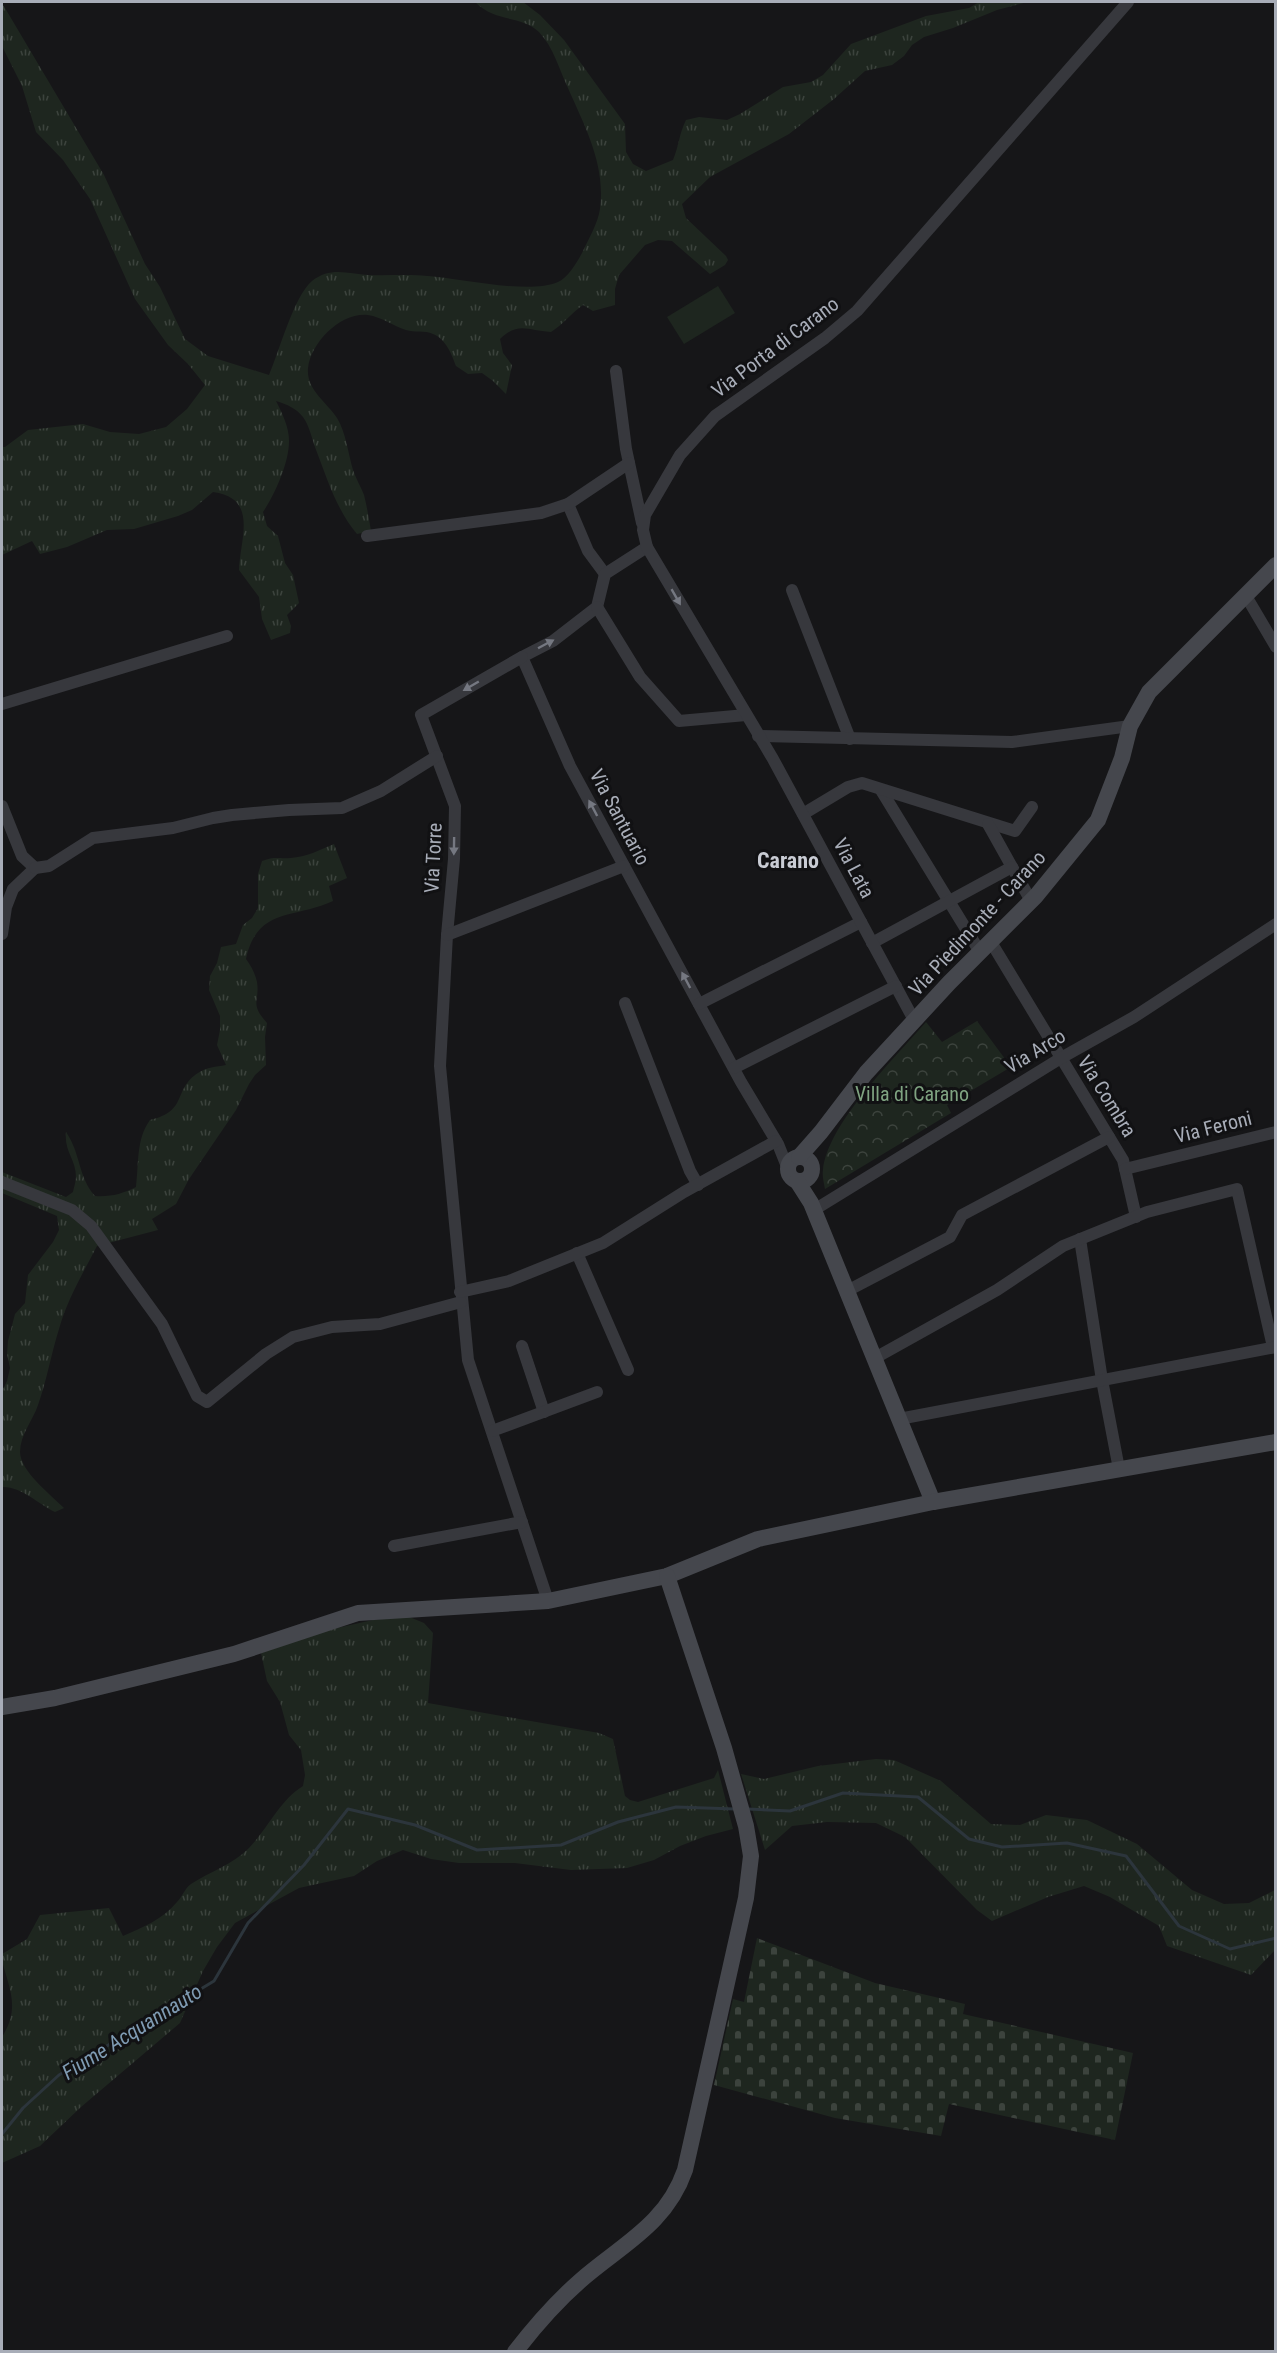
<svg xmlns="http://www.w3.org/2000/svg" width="1277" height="2353" viewBox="0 0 1277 2353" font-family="'Roboto Condensed',sans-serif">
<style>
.grass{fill:url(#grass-tufts)}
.cemetery{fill:url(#cemetery-stones)}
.park{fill:url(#park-crowns)}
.pitch{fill:#1e261f}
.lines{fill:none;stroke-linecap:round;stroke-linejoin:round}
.stream{stroke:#2c353c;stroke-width:3}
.street{stroke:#37383d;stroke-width:12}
.secondary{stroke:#45474d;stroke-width:16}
.oneway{fill:#757881}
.labels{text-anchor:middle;stroke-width:6;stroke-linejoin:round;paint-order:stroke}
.street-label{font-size:20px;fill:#a8adb8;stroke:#111113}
.park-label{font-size:20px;fill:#7fa381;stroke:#111113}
.water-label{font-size:21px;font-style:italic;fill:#7f9bb3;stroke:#111113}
.quarter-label{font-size:22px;font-weight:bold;fill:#c9ccd4;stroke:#111113}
</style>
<defs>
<pattern id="grass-tufts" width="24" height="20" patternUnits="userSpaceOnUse" patternTransform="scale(1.5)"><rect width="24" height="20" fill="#1e261f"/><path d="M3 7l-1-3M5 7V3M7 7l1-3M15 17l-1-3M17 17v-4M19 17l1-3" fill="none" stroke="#3c433d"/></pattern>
<pattern id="cemetery-stones" width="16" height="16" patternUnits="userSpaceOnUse" patternTransform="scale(1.5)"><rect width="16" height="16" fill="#1e261f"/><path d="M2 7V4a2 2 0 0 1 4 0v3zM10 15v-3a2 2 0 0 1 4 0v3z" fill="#3c433d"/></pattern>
<pattern id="park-crowns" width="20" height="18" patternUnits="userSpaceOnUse" patternTransform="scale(1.5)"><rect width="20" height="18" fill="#1e261f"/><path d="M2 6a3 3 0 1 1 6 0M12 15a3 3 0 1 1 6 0" fill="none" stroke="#3c433d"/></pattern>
</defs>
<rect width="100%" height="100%" fill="#161618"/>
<!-- grass -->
<g class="grass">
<path d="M475 2H523L540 15 564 40 625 124 626 152 633 164 646 171 673 160C679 146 679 134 686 120L699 117 727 120 740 114 783 87 811 82 823 75 851 44 926 16 969 8 979 2H1027L997 10 953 28 924 37 912 45 904 56 892 65 865 71 834 99 789 134 710 177 682 204 686 218 726 256 728 260 725 265 710 274 672 241 658 240 645 245 619 275 615 289V305L593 311 583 305C571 313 564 324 551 332 529 331 518 321 500 339L503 353 512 365 506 394 493 381 482 373 468 374 456 366C452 355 446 339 433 334 425 330 415 333 406 330 393 326 382 317 368 315 341 312 311 342 308 368 306 390 327 402 337 418 346 433 348 453 353 470 356 479 361 487 364 495 367 507 369 519 371 531L357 534C336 509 327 478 315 447 312 438 309 425 303 417 297 409 287 404 276 401 282 413 289 427 289 441 289 463 275 494 263 512L267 526 278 536 285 563 293 575 299 603 287 615 291 626 290 633 271 640 262 619 259 597 239 570C240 539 259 498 213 492L192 510 178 516 134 529 107 530 67 547 40 554 32 541 2 555V447H5L28 430 83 424 110 432 139 434 166 427 187 409 205 385 188 364 168 345 135 299 90 199 63 160 36 132 22 86 2 46V3L104 175 145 264 160 287 185 339 208 356 269 375C279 352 294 296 312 281 331 266 348 274 368 275 388 276 408 274 427 276 460 278 529 295 558 282 568 278 578 261 583 251 589 238 598 223 600 209 606 165 585 127 568 88 559 69 554 48 539 32 522 15 496 23 475 2Z"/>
<path d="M334 844 347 878 329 886 333 901C294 919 257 907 246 959 251 966 255 973 257 982 260 1002 249 1003 267 1023L265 1037 266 1065 255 1075 249 1084 236 1110 189 1179 176 1204 152 1219 158 1230 97 1246C83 1273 67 1300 59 1329 51 1354 47 1380 38 1405 33 1420 20 1435 20 1452 20 1471 51 1495 64 1508L55 1512C38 1504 21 1486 2 1487V1391L7 1381 10 1368 7 1354 8 1341 15 1314 25 1303 28 1275 53 1242 59 1230 57 1216 2 1193V1172L66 1197 73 1192C74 1187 76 1181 76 1177 76 1159 64 1152 66 1132 81 1154 78 1177 95 1196 111 1197 122 1194 136 1187 139 1164 136 1139 150 1120 189 1111 172 1090 198 1073 207 1067 216 1067 226 1065L217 1045 220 1030V1016L209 990 210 976 217 963 221 947 236 944 243 925 252 918 258 908V874L262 861C276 856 277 859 291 858 306 857 320 850 334 844Z"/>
<path d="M407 1616 424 1623 433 1633 428 1703 599 1733 613 1739 625 1796 630 1800 638 1802 714 1778 718 1770 733 1829 706 1836 680 1846 654 1860 627 1868 571 1870 515 1863H459L431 1859 403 1850 377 1861 354 1876 299 1888 235 1923 217 1947 203 1971 180 2023 81 2107 40 2146 2 2163V2037C20 2009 10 1990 2 1961V1954L27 1939 40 1915 109 1908 123 1936C143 1927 162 1920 177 1902 182 1897 185 1888 191 1884 211 1871 232 1865 249 1848 269 1827 279 1801 303 1786L305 1775 301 1750 289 1735 280 1702 267 1681 261 1653 328 1630 373 1620Z"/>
<path d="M876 1759 894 1760 941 1781 991 1824 1020 1825 1046 1815 1087 1820 1137 1844 1192 1890 1224 1904 1249 1903 1275 1890V1950L1251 1975 1167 1946 1159 1926 1110 1897 1084 1886 1048 1897 992 1921 977 1910 905 1837 876 1823 827 1822 792 1826 765 1850 741 1774 764 1779 818 1766Z"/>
</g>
<!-- cemetery -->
<path class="cemetery" d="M757 1938 875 1983 965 2004 963 2014 1133 2053 1115 2140 949 2104 941 2136 835 2118 714 2085 733 1999 744 2002Z"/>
<!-- park -->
<path class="park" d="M977 1021 1011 1067 947 1105 951 1113 825 1189C824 1183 822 1176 823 1170 828 1123 895 1058 926 1022L942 1042Z"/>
<!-- pitch -->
<path class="pitch" d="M718 286 735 313 684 344 667 317Z"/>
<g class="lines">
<!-- stream -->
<g class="stream">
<path d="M748 1809 790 1811 843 1793 918 1797 969 1839 1002 1847 1067 1843 1126 1856 1179 1926 1230 1949 1276 1938"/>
<path d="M2 2134 23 2108 59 2075 214 1981 248 1923 304 1865 348 1809 415 1825 477 1850 561 1845 618 1822 676 1807 735 1809"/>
</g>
<!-- street -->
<g class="street">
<path d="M616 371 626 449 642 523"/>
<path d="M568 504 588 551 605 574"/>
<path d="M367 536 541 513 568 504 629 463"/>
<path d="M647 547 605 574 597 607 553 641 522 657 570 766 741 1082 778 1144 788 1169"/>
<path d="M792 590 850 739"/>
<path d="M1246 596 1276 647"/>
<path d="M597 607 640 677 679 721 746 715"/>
<path d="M522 657 421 715 455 806 454 859 447 935 440 1066 468 1360 548 1601"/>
<path d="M2 704 227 636"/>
<path d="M758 736 1012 742 1130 726"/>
<path d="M881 790 980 952"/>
<path d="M2 806 22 856 35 868 13 889 6 907 2 934"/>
<path d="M803 814 848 787 862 783 1015 831 1032 807"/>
<path d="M988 824 1031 901"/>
<path d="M35 868 49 866 93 838 173 828 213 818 232 815 289 810 342 808 381 791 437 756"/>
<path d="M447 935 624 866"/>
<path d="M991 942 1123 1160 1136 1217"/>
<path d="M872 943 1012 867"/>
<path d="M625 1003 690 1171 698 1185"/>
<path d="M699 1004 861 922"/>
<path d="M914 1020 773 759 647 547 643 530 645 515 680 455 715 416 825 338 857 311 1128 2"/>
<path d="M734 1068 896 986"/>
<path d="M1125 1169 1276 1132"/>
<path d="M2 1182 72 1210 91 1226 162 1324 197 1396 207 1402 266 1354 293 1337 332 1327 380 1324 461 1302"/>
<path d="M814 1210 1061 1058 1134 1017 1276 924"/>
<path d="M1080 1239 1102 1380 1119 1469"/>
<path d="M577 1253 628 1370"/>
<path d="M847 1291 950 1237 962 1215 1109 1137"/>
<path d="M460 1292 509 1281 603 1243 684 1192 776 1141"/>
<path d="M522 1346 544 1412"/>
<path d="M875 1358 997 1290 1063 1246 1147 1212 1237 1189 1273 1347"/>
<path d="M899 1419 1276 1347"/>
<path d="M492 1431 597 1392"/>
<path d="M394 1546 522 1522"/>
</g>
<!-- secondary -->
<g class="secondary">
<circle cx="800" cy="1169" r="12"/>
<path d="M799 1157 821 1132 866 1073 949 983 1036 896 1098 820 1122 758 1130 726 1149 692 1276 565"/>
<path d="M797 1181 811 1203 933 1502"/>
<path d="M2 1707 55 1698 234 1654 358 1613 548 1601 667 1576 758 1539 933 1502 1276 1442"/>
<path d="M515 2352C535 2326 556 2302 580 2281 621 2245 666 2225 685 2170L746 1898 751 1856 746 1826 724 1748 667 1576"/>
</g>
</g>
<!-- one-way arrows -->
<defs><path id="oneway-solid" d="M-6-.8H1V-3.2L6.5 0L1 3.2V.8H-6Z" transform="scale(1.5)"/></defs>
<g class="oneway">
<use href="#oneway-solid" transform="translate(676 597) rotate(60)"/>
<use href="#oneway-solid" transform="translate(546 644) rotate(-28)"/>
<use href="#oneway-solid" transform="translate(471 686) rotate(150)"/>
<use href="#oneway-solid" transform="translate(593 808) rotate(-118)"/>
<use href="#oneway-solid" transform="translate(454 846) rotate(91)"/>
<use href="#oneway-solid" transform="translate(686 980) rotate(-118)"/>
</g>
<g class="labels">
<!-- street labels -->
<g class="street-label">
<text transform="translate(775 347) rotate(-37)" y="7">Via Porta di Carano</text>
<text transform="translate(620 817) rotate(62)" y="7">Via Santuario</text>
<text transform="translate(433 858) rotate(-87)" y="7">Via Torre</text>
<text transform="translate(854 868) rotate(62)" y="7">Via Lata</text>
<text transform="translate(977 923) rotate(-47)" y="7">Via Piedimonte - Carano</text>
<text transform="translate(1035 1051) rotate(-31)" y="7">Via Arco</text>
<text transform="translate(1107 1096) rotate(58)" y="7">Via Combra</text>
<text transform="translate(1213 1127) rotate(-14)" y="7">Via Feroni</text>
</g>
<!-- park labels -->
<g class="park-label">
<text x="912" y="1101">Villa di Carano</text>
</g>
<!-- water labels -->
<g class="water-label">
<text transform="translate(132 2032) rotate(-32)" y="7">Fiume Acquannauto</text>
</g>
<!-- quarter labels -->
<g class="quarter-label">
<text x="788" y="868">Carano</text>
</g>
</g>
<!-- border -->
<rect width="1277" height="2353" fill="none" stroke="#a8adb8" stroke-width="6"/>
</svg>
